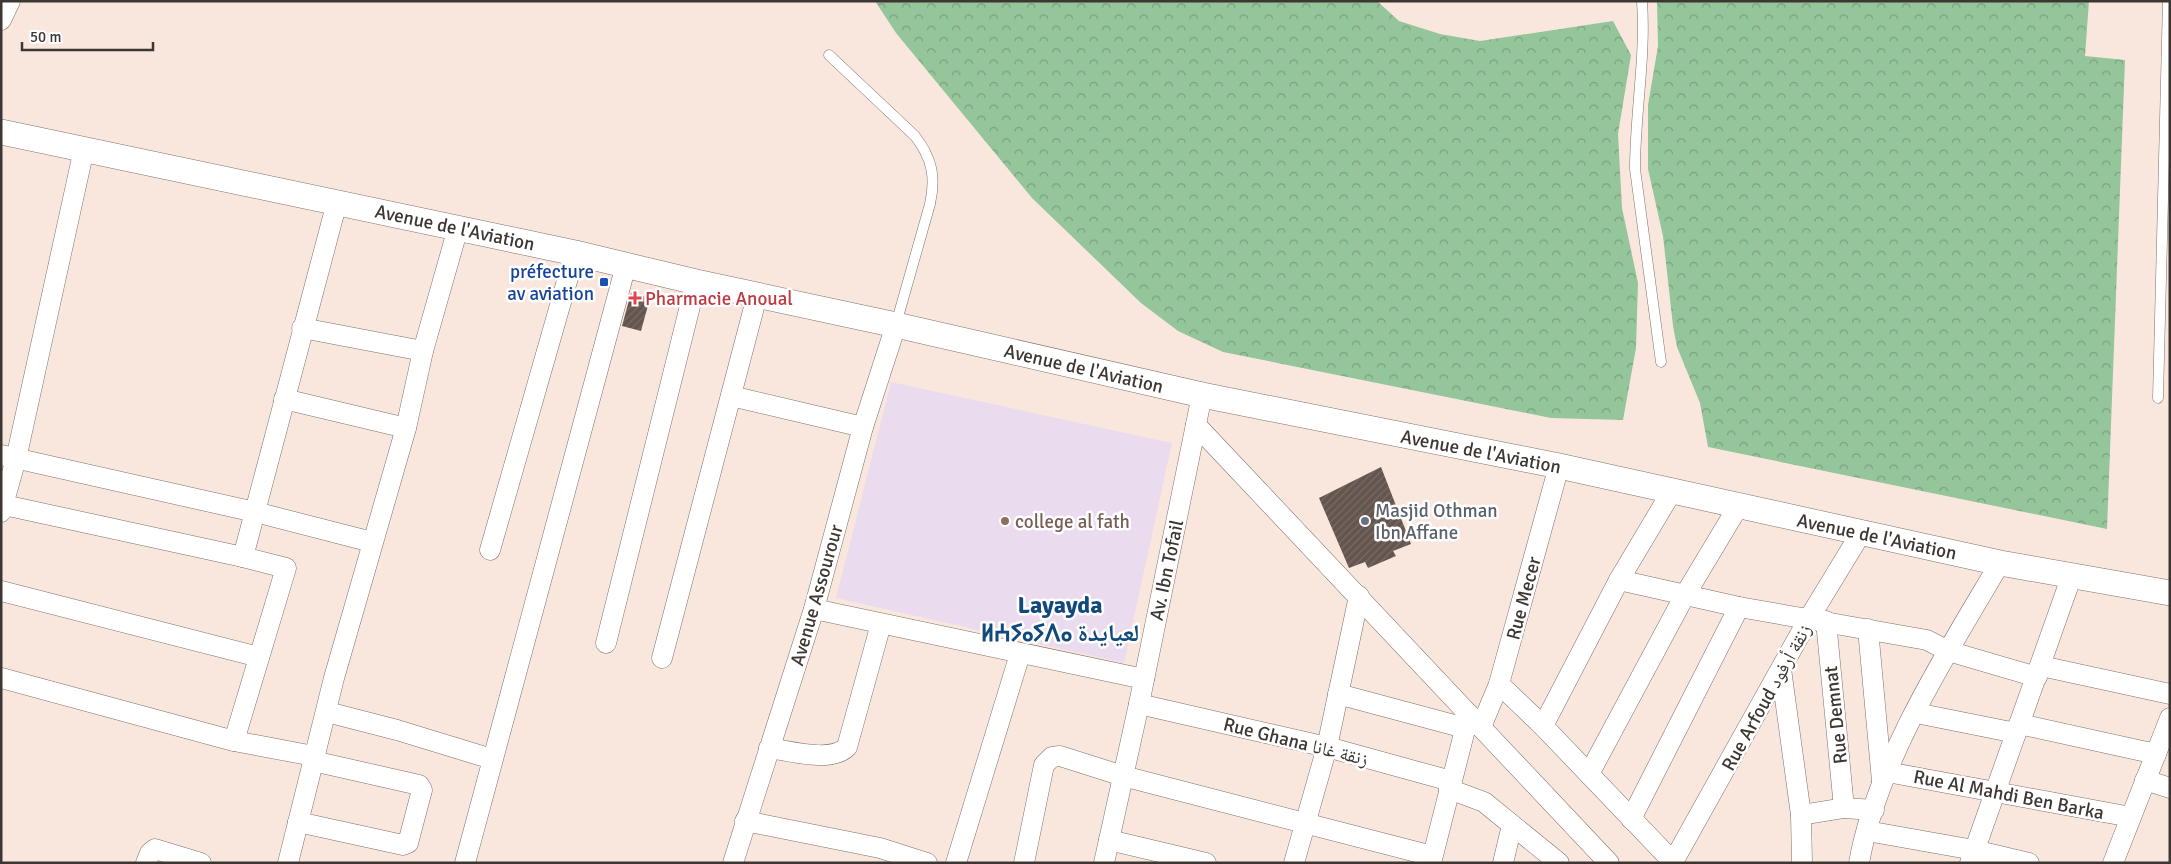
<svg xmlns="http://www.w3.org/2000/svg" width="2171" height="864" viewBox="0 0 2171 864" font-family="Signika,'Noto Naskh Arabic','Noto Sans Tifinagh',sans-serif">
<style>
.education{fill:#ebdbee}
.forest{fill:url(#forest-crowns)}
.building{fill:url(#building-hatch)}
.lines{fill:none;stroke-linecap:round;stroke-linejoin:round}
.service-casing{stroke:#7f7068;stroke-width:11}
.minor-casing{stroke:#7f7068;stroke-width:21}
.tertiary-casing{stroke:#7f7068;stroke-width:26}
.service{stroke:#fff;stroke-width:10}
.minor{stroke:#fff;stroke-width:20}
.tertiary{stroke:#fff;stroke-width:25}
.transit-dot{fill:#1a4fb4;stroke:#fff;stroke-width:2}
.health-dot{fill:#e0444e;stroke:#fff;stroke-width:2}
.education-dot{fill:#8d6e63;stroke:#fff;stroke-width:2}
.worship-dot{fill:#6b7280;stroke:#fff;stroke-width:2}
.labels{text-anchor:middle;stroke-width:5;stroke-linejoin:round;paint-order:stroke}
.street-label{font-size:19px;fill:#3d3632;stroke:#fff}
.transit-label{font-size:19px;fill:#164399;stroke:#fff;text-anchor:end}
.health-label{font-size:19px;fill:#be3a42;stroke:#fff;text-anchor:start}
.worship-label{font-size:19px;fill:#5b616d;stroke:#fff;text-anchor:start}
.education-label{font-size:19px;fill:#785e54;stroke:#fff;text-anchor:start}
.district-label{font-size:24px;font-weight:bold;fill:#10497a;stroke:#fff}
</style>
<defs>
<pattern id="forest-crowns" width="20" height="18" patternUnits="userSpaceOnUse" patternTransform="scale(1.25)"><rect width="20" height="18" fill="#95c59a"/><path d="M2 6a3 3 0 1 1 6 0M12 15a3 3 0 1 1 6 0" fill="none" stroke="#7ba17e"/></pattern>
<pattern id="building-hatch" width="6" height="6" patternUnits="userSpaceOnUse" patternTransform="scale(1.25)"><rect width="6" height="6" fill="#65554f"/><path d="M-1 1l2-2M0 6l6-6M5 7l2-2" fill="none" stroke="#786b66"/></pattern>
</defs>
<rect width="100%" height="100%" fill="#f9e7de"/>
<!-- education -->
<path class="education" d="M891 382 1172 443 1124 663 836 598Z"/>
<!-- forest -->
<g class="forest">
<path d="M875 1H1377L1399 21 1440 34 1480 41 1613 21 1631 55 1618 134 1622 208 1638 283 1636 348 1623 420 1551 418 1223 352 1178 331 1141 303 1032 198 896 33Z"/>
<path d="M1657 1H2089L2085 56 2125 60 2107 529 1708 447 1700 403 1677 347 1673 326 1663 236 1648 169V105L1658 46Z"/>
</g>
<!-- building -->
<g class="building">
<path d="M631 293 650 298 641 331 622 326Z"/>
<path d="M1381 467 1411 544 1393 551 1396 556 1368 568 1365 562 1349 568 1319 498Z"/>
</g>
<g class="lines">
<defs>
<g id="service">
<path d="M1642 1C1646 57 1635 113 1635 169L1661 362"/>
<path d="M829 55 915 136C932 158 936 177 930 204L896 324"/>
<path d="M2158 398 2168 1"/>
</g>
<g id="minor">
<path d="M1 20 10 1"/>
<path d="M302 328 423 351"/>
<path d="M731 396 863 427"/>
<path d="M284 399 406 428"/>
<path d="M1196 425 1609 863"/>
<path d="M1 455 255 512 372 542"/>
<path d="M4 505 243 557 286 568 234 741"/>
<path d="M1 512 16 459 84 149"/>
<path d="M490 550 575 253"/>
<path d="M243 557 337 202"/>
<path d="M1619 580 1739 607 1927 640 1948 651 2037 677"/>
<path d="M1 591 259 657"/>
<path d="M814 609 1144 679"/>
<path d="M1826 621 1844 808"/>
<path d="M1868 629 1882 781"/>
<path d="M606 643 696 282"/>
<path d="M662 658 757 296"/>
<path d="M2041 666 2170 694"/>
<path d="M1781 669 1801 815 1802 863"/>
<path d="M1 678 234 741 314 756"/>
<path d="M1499 684 1543 726 1674 863"/>
<path d="M1338 694 1465 728"/>
<path d="M1139 704 1327 747 1451 781"/>
<path d="M327 712 397 730 492 759"/>
<path d="M1916 713 2016 733"/>
<path d="M2019 724 2156 754"/>
<path d="M1543 726 1619 580 1672 491"/>
<path d="M1481 727 1499 684 1559 466"/>
<path d="M769 748C791 751 831 763 847 747L881 624"/>
<path d="M1887 772 2131 817"/>
<path d="M1589 774 1685 595 1739 505"/>
<path d="M2145 780 2170 788"/>
<path d="M1449 789 1484 802 1559 863"/>
<path d="M1801 815 1844 808 1874 810"/>
<path d="M1631 819 1739 607"/>
<path d="M745 821 880 848 927 863"/>
<path d="M298 822 403 845 408 843 422 790 419 785 313 761"/>
<path d="M1867 831 1974 850 2029 863"/>
<path d="M1109 840 1206 863"/>
<path d="M1673 862 1808 620 1861 533"/>
<path d="M146 863 150 853 155 849 201 863"/>
<path d="M288 863 334 678 406 428 423 351 458 228"/>
<path d="M465 863 626 265"/>
<path d="M733 863 814 609 863 427 896 325"/>
<path d="M956 863 1020 654"/>
<path d="M1024 863 1044 765 1052 757 1060 756 1123 776 1432 856"/>
<path d="M1104 863 1139 704 1202 395"/>
<path d="M1294 863 1327 747 1359 596"/>
<path d="M1431 863 1469 714"/>
<path d="M1503 863 1512 825"/>
<path d="M1859 863C1877 761 1948 651 2000 563"/>
<path d="M1970 863 2072 575"/>
<path d="M2113 863 2170 718"/>
</g>
<path id="tertiary" d="M1 132 575 253 696 282 896 325 1202 395 1559 466 2000 563 2170 593"/>
</defs>
<!-- service casing -->
<use href="#service" class="service-casing"/>
<!-- minor casing -->
<use href="#minor" class="minor-casing"/>
<!-- tertiary casing -->
<use href="#tertiary" class="tertiary-casing"/>
<!-- service -->
<use href="#service" class="service"/>
<!-- minor -->
<use href="#minor" class="minor"/>
<!-- tertiary -->
<use href="#tertiary" class="tertiary"/>
</g>
<!-- markers -->
<rect class="transit-dot" x="599" y="277" width="10" height="10" rx="2.5"/>
<path class="health-dot" d="M632.5 290.5h5v5h5v5h-5v5h-5v-5h-5v-5h5z"/>
<circle class="education-dot" cx="1005" cy="521" r="5"/>
<circle class="worship-dot" cx="1365" cy="521" r="5"/>
<g class="labels">
<!-- street labels -->
<g class="street-label">
<text transform="translate(455 227) rotate(12)" y="7">Avenue de l'Aviation</text>
<text transform="translate(1084 368) rotate(13)" y="7">Avenue de l'Aviation</text>
<text transform="translate(1481 451) rotate(11)" y="7">Avenue de l'Aviation</text>
<text transform="translate(1877 536) rotate(12)" y="7">Avenue de l'Aviation</text>
<text transform="translate(1166 570) rotate(-78)" y="7">Av. Ibn Tofail</text>
<text transform="translate(816 595) rotate(-74)" y="7">Avenue Assourour</text>
<text transform="translate(1523 598) rotate(-75)" y="7">Rue Mecer</text>
<text transform="translate(1766 697) rotate(-61)" y="7">Rue Arfoud زنقة أرفود</text>
<text transform="translate(1835 715) rotate(-96)" y="7">Rue Demnat</text>
<text transform="translate(1296 741) rotate(14)" y="7">Rue Ghana زنقة غانا</text>
<text transform="translate(2009 794) rotate(11)" y="7">Rue Al Mahdi Ben Barka</text>
</g>
<!-- transit labels -->
<g class="transit-label">
<text x="594" y="278">préfecture<tspan x="594" dy="22">av aviation</tspan></text>
</g>
<!-- health labels -->
<g class="health-label">
<text x="645" y="305">Pharmacie Anoual</text>
</g>
<!-- worship labels -->
<g class="worship-label">
<text x="1375" y="517">Masjid Othman<tspan x="1375" dy="22">Ibn Affane</tspan></text>
</g>
<!-- education labels -->
<g class="education-label">
<text x="1015" y="528">college al fath</text>
</g>
<!-- district labels -->
<g class="district-label">
<text x="1060" y="613">Layayda<tspan x="1060" dy="28">ⵍⵄⵢⴰⵢⴷⴰ لعيايدة</tspan></text>
</g>
</g>
<!-- border -->
<rect width="2171" height="864" fill="none" stroke="#3d3632" stroke-width="5"/>
<!-- scale -->
<path d="M22 42v8h131v-8" fill="none" stroke="#3d3632" stroke-width="2.5"/>
<text x="30" y="42" font-size="15" fill="#3d3632" stroke="#ffffff" stroke-width="4" paint-order="stroke">50 m</text>
</svg>
